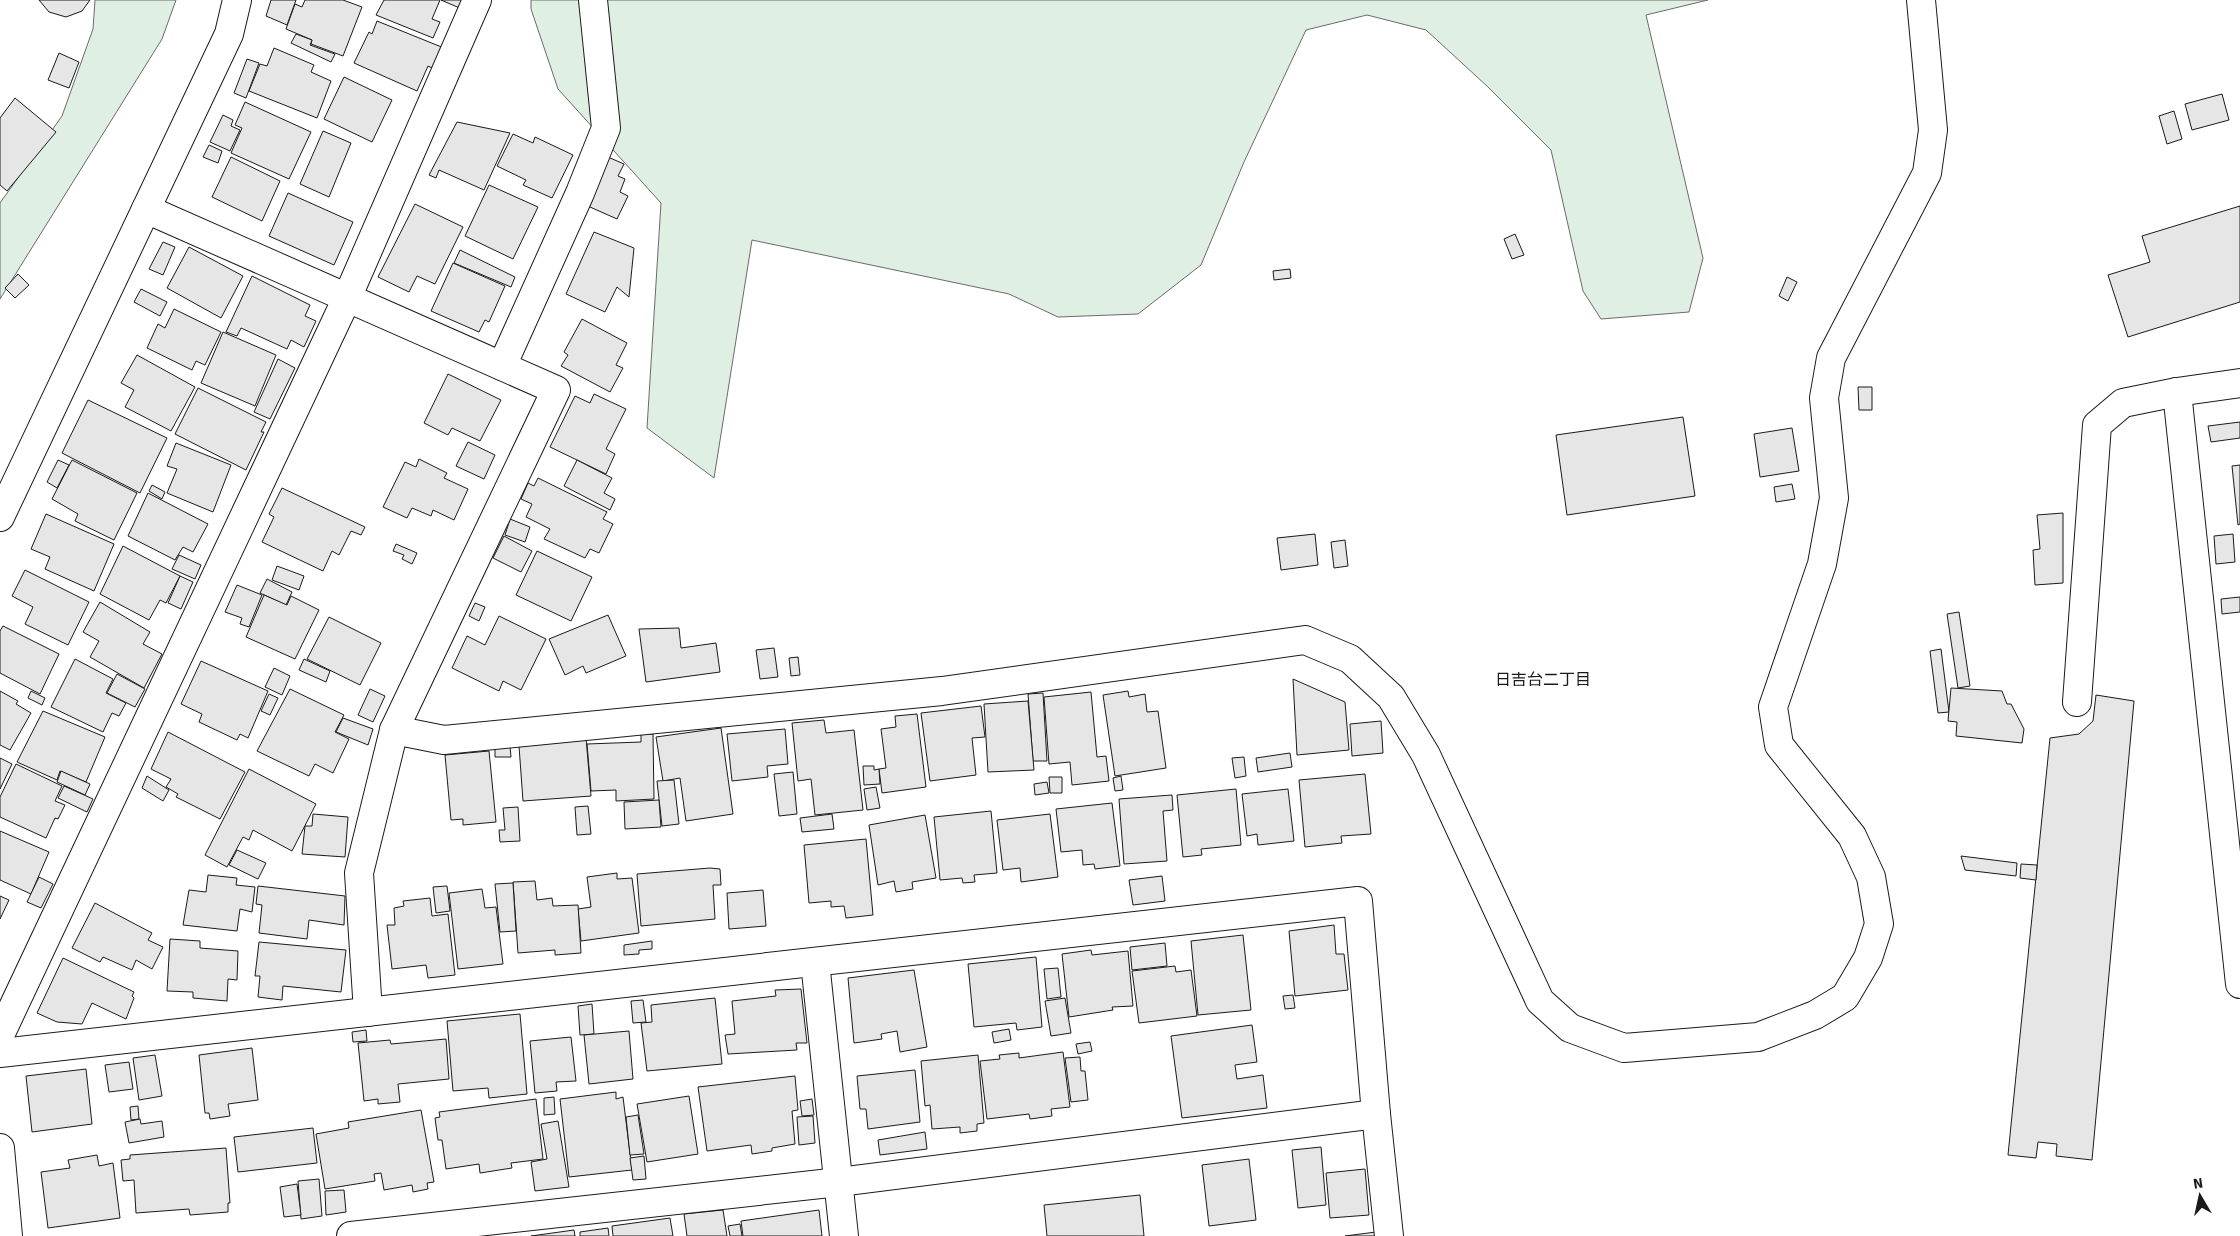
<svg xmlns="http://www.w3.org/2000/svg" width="2240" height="1236" viewBox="0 0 2240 1236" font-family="Signika,'Noto Sans JP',sans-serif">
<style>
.green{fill:#e0efe3;stroke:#6a6a6a}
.building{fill:#e6e6e6;stroke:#1a1a1a}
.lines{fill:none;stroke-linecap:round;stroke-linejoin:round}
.minor-casing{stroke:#1a1a1a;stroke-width:30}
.minor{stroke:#fff;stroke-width:28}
.labels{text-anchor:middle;stroke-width:4;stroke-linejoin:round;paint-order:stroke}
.neighbourhood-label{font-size:16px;fill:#1a1a1a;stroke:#fff}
</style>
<rect width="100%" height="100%" fill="#fff"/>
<!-- green -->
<g class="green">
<path d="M95 0H176L162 39 0 299V203L62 116 93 29Z"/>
<path d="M531 0H1708L1646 15 1703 258 1689 312 1601 319 1583 291 1551 150 1488 87 1426 30 1367 15 1306 30 1244 162 1201 265 1138 314 1058 317 1009 294 752 240 714 478 647 428 661 203 558 89 531 9Z"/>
</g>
<!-- building -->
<g class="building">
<path d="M39 0H90L82 11 66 17 49 12Z"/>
<path d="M271 0H296L287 25 266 16Z"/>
<path d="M305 0H343L362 7 343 56 311 44 312 40 286 29 295 4 302 7Z"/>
<path d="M384 0H440L432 19 440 22 433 38 376 15Z"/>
<path d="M441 0H465L462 9Z"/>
<path d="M377 21 444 48 434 69 428 66 417 91 354 63 369 32 372 34Z"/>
<path d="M296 34 312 40 310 45 335 54 331 62 291 43Z"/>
<path d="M274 48 314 65 311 72 331 81 317 118 249 91 260 64 267 66Z"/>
<path d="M59 53 79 62 69 88 48 80Z"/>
<path d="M247 59 259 63 246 98 234 93Z"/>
<path d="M344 77 392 100 372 142 324 119Z"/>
<path d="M2222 94 2229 120 2192 130 2185 104Z"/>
<path d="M15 98 56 132 7 191 0 185V118Z"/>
<path d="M245 102 311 132 289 179 231 153 242 128 235 125Z"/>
<path d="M2174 111 2182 139 2167 144 2159 116Z"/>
<path d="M223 115 233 120 231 126 240 130 230 151 210 142Z"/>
<path d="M457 122 510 133 484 190 439 170 436 178 429 175Z"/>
<path d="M323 131 351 143 329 197 300 184Z"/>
<path d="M513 134 533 143 535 137 573 155 552 198 523 185 526 180 497 166Z"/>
<path d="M209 145 222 151 218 163 203 157Z"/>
<path d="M594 151 624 164 618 176 625 179 620 192 628 196 617 219 572 199Z"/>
<path d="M231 157 280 181 262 221 212 197Z"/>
<path d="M489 185 538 207 513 259 465 236Z"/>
<path d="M288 193 353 222 334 265 269 236Z"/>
<path d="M415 204 463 227 435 284 417 276 409 292 378 277Z"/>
<path d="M2240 206V302L2128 337 2108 275 2150 262 2142 236Z"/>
<path d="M594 232 634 248 629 297 617 287 605 312 566 294Z"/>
<path d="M1515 234 1524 255 1512 259 1504 239Z"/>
<path d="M163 242 175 247 163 275 149 269Z"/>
<path d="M189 247 243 276 221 318 167 288Z"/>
<path d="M460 250 515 277 511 287 454 263Z"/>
<path d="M453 263 505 286 489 322 485 320 479 332 431 311Z"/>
<path d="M1290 269 1291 278 1274 280 1273 271Z"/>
<path d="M18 274 29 285 15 298 5 288Z"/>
<path d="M252 276 310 305 305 316 316 321 304 347 291 340 287 349 241 328 237 336 226 332Z"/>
<path d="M1787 277 1797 282 1788 301 1779 296Z"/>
<path d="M141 289 167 302 160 316 134 302Z"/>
<path d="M174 309 221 332 205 365 196 361 192 370 147 348 158 324 165 328Z"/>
<path d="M582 319 627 343 616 365 623 368 610 392 561 366 568 355 564 352Z"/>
<path d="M223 332 276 355 255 406 201 383Z"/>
<path d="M137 355 195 387 171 431 125 407 134 390 121 383Z"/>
<path d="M278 359 295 368 270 419 254 412Z"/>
<path d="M448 374 501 400 480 441 452 428 448 435 424 423Z"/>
<path d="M1858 387H1872V410H1859Z"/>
<path d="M198 388 266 422 261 432H264L246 470 175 434Z"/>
<path d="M594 394 626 409 606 449 615 454 606 474 550 447 575 396 590 403Z"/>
<path d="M88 400 167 438 140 493 62 453Z"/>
<path d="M1683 417 1695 496 1567 515 1556 435Z"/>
<path d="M2240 422V438L2211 442 2208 426Z"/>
<path d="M1792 428 1799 471 1760 477 1754 434Z"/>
<path d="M468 442 495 455 484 479 456 466Z"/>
<path d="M176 443 231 465 213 512 167 493 177 469 167 466Z"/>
<path d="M419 459 447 473 444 478 468 489 454 520 433 510 431 516 412 508 407 518 383 507 405 462 416 467Z"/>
<path d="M58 460 69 465 57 488 47 482Z"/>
<path d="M72 460 137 493 114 540 75 521 78 514 52 499Z"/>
<path d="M577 460 612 478 604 493 615 499 610 510 564 486Z"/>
<path d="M2240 465V524L2238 525 2232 466Z"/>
<path d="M538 478 607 512 603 519 613 524 599 553 590 549 585 558 544 539 550 529 526 517 532 504 521 499 528 483 534 486Z"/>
<path d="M1792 484 1795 499 1776 502 1774 487Z"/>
<path d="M152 485 165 492 162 499 149 491Z"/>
<path d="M282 488 365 527 361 535 351 531 339 555 332 551 323 571 262 542 274 517 269 514Z"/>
<path d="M148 493 208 524 193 552 183 547 175 560 128 536Z"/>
<path d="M2063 513V583L2035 585 2033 550 2040 549 2037 515Z"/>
<path d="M46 514 114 544 94 591 45 569 50 557 31 549Z"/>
<path d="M510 519 530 527 525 542 505 535Z"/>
<path d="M1315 534 1318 565 1281 570 1277 538Z"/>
<path d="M2233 534 2235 562 2216 564 2214 536Z"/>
<path d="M504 536 532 551 521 572 493 558Z"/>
<path d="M1345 540 1348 566 1334 568 1331 542Z"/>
<path d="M396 544 417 553 412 564 402 559 404 555 393 551Z"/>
<path d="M123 546 180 576 166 603 160 600 149 620 100 594Z"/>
<path d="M537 551 592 577 571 621 516 595Z"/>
<path d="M179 555 201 565 195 579 172 569Z"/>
<path d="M277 566 304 576 299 590 272 580Z"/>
<path d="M25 570 89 602 68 645 25 624 33 607 12 596Z"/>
<path d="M180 576 193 582 181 609 168 603Z"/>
<path d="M267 579 292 592 286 605 260 593Z"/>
<path d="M237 585 262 595 249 627 240 624 242 618 225 612Z"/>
<path d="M264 595 287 605 291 596 319 610 295 659 246 637Z"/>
<path d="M2240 597V612L2222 614 2221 599Z"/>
<path d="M100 602 150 632 143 644 162 654 144 688 90 657 99 641 83 632Z"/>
<path d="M475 603 485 607 479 621 469 616Z"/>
<path d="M1959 612 1970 686 1958 688 1947 614Z"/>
<path d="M608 615 626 656 586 673 583 666 565 675 549 639Z"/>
<path d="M499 616 546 639 521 690 503 681 499 691 452 668 467 636 485 645Z"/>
<path d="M329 617 381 643 360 685 307 659Z"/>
<path d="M3 626 59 654 40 694 0 673V631Z"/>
<path d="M679 628 681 648 716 643 720 672 646 682 639 629Z"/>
<path d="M774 648 778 677 760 679 756 650Z"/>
<path d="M1941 649 1949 712 1938 713 1930 651Z"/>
<path d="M798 657 800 675 791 676 789 658Z"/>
<path d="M75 659 113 679 106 693 126 703 119 716 112 713 103 732 51 707Z"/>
<path d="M304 659 330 671 326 682 299 670Z"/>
<path d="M201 661 268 691 248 738 240 734 237 740 199 722 202 714 181 704Z"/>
<path d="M274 668 290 676 282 695 265 687Z"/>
<path d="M117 674 145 689 135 707 107 693Z"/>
<path d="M1293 679 1345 702 1349 750 1297 755Z"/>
<path d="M1951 688 2002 691 2007 704H2011L2024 729 2022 743 1956 736 1957 722 1948 721Z"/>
<path d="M290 689 344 715 335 732 349 739 333 773 315 764 309 776 257 751Z"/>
<path d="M370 689 385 696 373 722 358 715Z"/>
<path d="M0 691 18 701 16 704 31 713 10 750 0 745Z"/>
<path d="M31 691 45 698 42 705 28 698Z"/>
<path d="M1128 691 1129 697 1145 694 1147 712 1158 711 1166 768 1115 776 1103 695Z"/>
<path d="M1091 692 1097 757 1106 756 1109 781 1072 785 1070 762 1049 764 1044 697Z"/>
<path d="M1043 693 1047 761H1033L1028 694Z"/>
<path d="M269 694 278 698 270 715 261 711Z"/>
<path d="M2096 695 2134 701 2092 1160 2056 1156 2057 1144 2038 1142 2036 1158 2008 1155 2050 738 2079 734 2093 721Z"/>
<path d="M1028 701 1034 770 988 772 984 704Z"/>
<path d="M981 706 985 737 972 738 976 775 930 781 921 713Z"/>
<path d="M43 711 105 737 86 782 60 771 57 780 17 762Z"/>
<path d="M917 714 926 787 882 793 879 769 886 768 881 729 896 727 895 716Z"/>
<path d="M343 718 373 729 368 745 336 732Z"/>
<path d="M824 720 826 733 854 730 863 810 815 815 811 779 798 781 792 723Z"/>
<path d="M1381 721 1383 753 1352 756 1350 724Z"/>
<path d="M721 728 733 814 686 821 680 778 663 781 656 737Z"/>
<path d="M785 729 788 764 767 766 768 777 732 781 727 734Z"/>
<path d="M168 732 245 772 220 819 176 797 178 794 166 787 171 779 151 769Z"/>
<path d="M641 734H653L654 799 616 801V790L591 791 587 744 641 742Z"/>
<path d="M586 738 591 796 523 801 519 746Z"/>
<path d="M510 746 511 757H495V747Z"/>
<path d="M489 751 496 822 463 825V819L451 820 445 755Z"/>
<path d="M1290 753 1292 767 1258 772 1256 758Z"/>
<path d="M1244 757 1246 776 1235 778 1232 758Z"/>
<path d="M0 758 12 764 0 789Z"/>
<path d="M16 764 62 786 55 801 65 805 58 819 55 818 46 838 0 817V797Z"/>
<path d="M863 766H874V770L879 769 880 784 864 785Z"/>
<path d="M249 769 316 804 292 851 253 830 249 840 243 837 227 867 205 855Z"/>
<path d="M61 771 90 784 85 795 57 782Z"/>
<path d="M793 772 797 814 779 816 774 774Z"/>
<path d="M1365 774 1371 834 1341 836 1342 843 1305 847 1299 780Z"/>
<path d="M147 776 169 790 163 801 142 788Z"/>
<path d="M1121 776 1123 790 1115 791 1113 778Z"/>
<path d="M1049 777H1062V793H1050Z"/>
<path d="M674 780 679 824 662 826 657 781Z"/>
<path d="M1047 782 1049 793 1035 795 1034 784Z"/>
<path d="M64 786 93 799 87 812 58 798Z"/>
<path d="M876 787 880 808 867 810 864 789Z"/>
<path d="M1236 789 1241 845 1201 849 1202 855 1183 857 1177 795Z"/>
<path d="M1288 789 1294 841 1258 845 1257 834 1247 836 1242 794Z"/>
<path d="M1172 795 1173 810 1163 811 1167 861 1124 864 1119 799Z"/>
<path d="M659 800 661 827 625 829 624 802Z"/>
<path d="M1112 803 1120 866 1095 869 1094 864 1083 865 1082 850 1061 852 1056 809Z"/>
<path d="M588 806 591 834 577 835 575 807Z"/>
<path d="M518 807 520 841 500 842 499 830H505L503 808Z"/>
<path d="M991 811 997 873 974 875 975 882 963 883 962 878 940 880 934 817Z"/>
<path d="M313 814 348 817 345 857 302 854 305 826H312Z"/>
<path d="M832 814 834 829 802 832 800 818Z"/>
<path d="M1050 814 1058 877 1021 882 1020 868 1003 870 997 820Z"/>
<path d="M925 815 936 878 912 882 913 889 896 892 894 881 878 885 869 825Z"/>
<path d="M0 831 49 852 31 894 0 880Z"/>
<path d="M866 839 873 915 846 918 844 906 831 907V901L809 903 804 845Z"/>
<path d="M237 850 266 863 258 879 229 865Z"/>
<path d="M1961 856 2017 863 2016 876 1965 870Z"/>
<path d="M2021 864 2037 865 2036 880 2020 878Z"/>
<path d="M710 868 720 869 721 885H713L715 919 641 926 637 874Z"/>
<path d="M617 873V879L632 878 639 933 581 941 578 909 591 907 587 877Z"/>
<path d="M208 875 237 878 236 885 255 887 252 912 240 909 237 931 183 925 189 890 206 892Z"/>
<path d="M1162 876 1165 901 1133 905 1129 880Z"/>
<path d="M39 877 53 884 41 908 27 902Z"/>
<path d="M535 881 537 900 552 898 553 906 578 905 581 953 555 955V950L518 953 513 882Z"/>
<path d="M513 883 516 931 500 932 495 884Z"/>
<path d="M258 886 345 896 344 925 309 920 307 939 259 933 262 905 256 904Z"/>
<path d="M447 886 450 911 436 913 433 887Z"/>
<path d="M482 889 485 908 496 907 503 964 458 969 449 893Z"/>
<path d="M763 890 766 926 729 929 727 893Z"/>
<path d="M0 896 9 900 0 919Z"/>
<path d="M430 898 432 916 448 914 455 975 428 978 426 965 392 969 387 925H395L394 908 404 906 403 901Z"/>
<path d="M95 903 152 933 148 940 163 947 152 969 136 960 132 970 103 957 100 962 72 948Z"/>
<path d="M1334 925 1336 954H1344L1348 990 1295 996 1289 931Z"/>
<path d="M1243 935 1251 1010 1198 1015 1191 941Z"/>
<path d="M170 939 200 941V948L238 951 237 980 228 979 227 1001 193 998V992L167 991Z"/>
<path d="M652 941V949L639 950V954L624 955V945Z"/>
<path d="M259 942 346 950 341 992 283 986 282 1000 258 997 260 976H255Z"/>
<path d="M1165 943 1167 966 1132 970 1130 947Z"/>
<path d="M1091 950 1092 955 1128 951 1133 1006 1112 1007 1113 1010 1069 1017 1062 954Z"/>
<path d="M1036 957 1042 1027 1017 1030 1016 1023 974 1027 968 964Z"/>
<path d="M63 958 134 992 132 996 134 998 126 1019 92 1003 82 1024 57 1022 37 1013Z"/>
<path d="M1175 966 1176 972 1191 970 1197 1016 1139 1023 1132 971Z"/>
<path d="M1058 968 1061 997 1047 999 1044 969Z"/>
<path d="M914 970 927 1047 900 1052 897 1031 881 1034 882 1039 854 1043 848 978Z"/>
<path d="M801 989 807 1043H796L797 1050 728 1054 725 1035 735 1034 732 1001 776 996 775 990Z"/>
<path d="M1293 995 1295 1008 1285 1009 1283 996Z"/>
<path d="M715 998 722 1064 647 1071 641 1023 652 1022 651 1005Z"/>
<path d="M1065 998 1071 1033 1051 1036 1045 1001Z"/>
<path d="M643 1000 646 1022 633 1023 631 1001Z"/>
<path d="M592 1004 594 1034 580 1035 578 1006Z"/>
<path d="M520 1014 527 1094 489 1098 488 1088 453 1091 447 1021Z"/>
<path d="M1252 1025 1257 1062 1235 1065 1237 1079 1263 1075 1267 1108 1182 1118 1171 1036Z"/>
<path d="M1009 1029 1011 1040 994 1043 992 1032Z"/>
<path d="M366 1030 367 1041 353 1042 352 1032Z"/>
<path d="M629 1031 633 1079 589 1084 584 1035Z"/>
<path d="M571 1037 576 1081 556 1082 557 1091 535 1093 530 1041Z"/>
<path d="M446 1039 449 1079 398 1084 400 1102 378 1104V1099L364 1101 358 1043 390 1040 391 1044Z"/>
<path d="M1090 1042 1092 1051 1078 1054 1076 1044Z"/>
<path d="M252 1048 258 1100 228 1104 230 1116 210 1119 209 1113H205L199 1055Z"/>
<path d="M1063 1052 1070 1107 1051 1109 1052 1116 1030 1119 1029 1114 987 1119 980 1061 1000 1059 999 1055 1019 1053V1058Z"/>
<path d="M155 1055 162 1096 139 1100 133 1058Z"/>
<path d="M978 1055 984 1123 977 1124V1131L960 1133V1127L932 1129 930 1105 925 1106 921 1061Z"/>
<path d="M1080 1057 1081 1071H1085L1088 1100 1071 1102 1065 1058Z"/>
<path d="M129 1062 133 1089 109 1092 105 1065Z"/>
<path d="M86 1069 92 1124 32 1132 26 1076Z"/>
<path d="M915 1070 920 1122 868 1129 866 1109H860L857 1076Z"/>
<path d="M795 1076 798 1110 792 1111 795 1144 772 1148V1151L752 1154 751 1145 707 1151 698 1087Z"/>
<path d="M616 1092V1099L623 1097 632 1170 569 1177 560 1099Z"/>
<path d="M689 1096 698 1154 647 1162 637 1104Z"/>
<path d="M554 1097 555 1114 544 1115V1098Z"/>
<path d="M536 1099 543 1159 511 1163 512 1168 480 1173 479 1164 446 1169 442 1140H438L435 1118 440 1117 439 1112Z"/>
<path d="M812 1099 814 1115 802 1116 800 1101Z"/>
<path d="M138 1106 139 1119 131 1120 130 1107Z"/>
<path d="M421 1110 434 1182 427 1183 428 1189 413 1192 412 1185 384 1190 381 1173 374 1174 375 1181 325 1189 316 1134 349 1128 348 1122Z"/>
<path d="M638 1115 644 1154 630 1155 626 1117Z"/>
<path d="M813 1116 815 1143 799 1145 797 1117Z"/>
<path d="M140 1119 141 1124 162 1121 164 1137 129 1143 125 1122Z"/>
<path d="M558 1121 569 1187 535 1191 531 1162 547 1159 541 1124Z"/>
<path d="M313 1128 317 1163 238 1172 234 1137Z"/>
<path d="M925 1132 927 1149 880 1155 878 1140Z"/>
<path d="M1321 1147 1326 1205 1298 1208 1292 1150Z"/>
<path d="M226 1148 230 1203H228V1212L190 1215 189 1209 136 1213 134 1180 123 1181 121 1160 130 1159V1155Z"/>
<path d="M97 1155 99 1166 113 1163 120 1218 48 1228 41 1172 70 1168 68 1160Z"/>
<path d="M644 1156 646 1179 633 1180 630 1158Z"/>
<path d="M1249 1159 1256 1220 1209 1226 1202 1165Z"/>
<path d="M1365 1169 1369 1215 1330 1218 1326 1173Z"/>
<path d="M319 1179 322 1216 301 1219 298 1181Z"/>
<path d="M297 1184 301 1215 284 1217 280 1187Z"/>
<path d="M344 1190 346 1212 326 1215 325 1191Z"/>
<path d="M1140 1195 1144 1236H1047L1044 1205Z"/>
<path d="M723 1210 727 1236H687L684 1214Z"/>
<path d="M819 1210 822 1236H743L741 1221Z"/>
<path d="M670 1218 673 1236H613L612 1226Z"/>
<path d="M740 1224 742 1236H730L728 1226Z"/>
<path d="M608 1228 609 1236H580V1232Z"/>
<path d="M574 1230 575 1236H531Z"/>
<path d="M1376 1232V1236H1345Z"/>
</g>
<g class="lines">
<defs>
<g id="minor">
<path d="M146 209 556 390 394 730 359 873 368 1012"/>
<path d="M502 366 580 193 606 128 593 0"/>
<path d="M2177 392 2240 984"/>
<path d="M0 517 229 34 237 0"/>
<path d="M2077 702 2097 425 2123 403 2177 392 2240 383"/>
<path d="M394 730 444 740 942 691 1305 640 1350 659 1391 697 1426 755 1540 1001 1570 1028 1624 1048 1758 1037 1815 1015 1845 997 1868 958 1879 924 1871 877 1852 836 1779 745 1773 707 1822 564 1834 498 1824 398 1831 358 1927 173 1933 130 1921 0"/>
<path d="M815 962 844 1236"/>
<path d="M0 1035 347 298 477 0"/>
<path d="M0 1053 1358 901 1376 1114 1389 1236"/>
<path d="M0 1148 8 1236"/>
<path d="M351 1236 839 1182 1376 1114"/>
</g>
</defs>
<!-- minor casing -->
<use href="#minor" class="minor-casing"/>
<!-- minor -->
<use href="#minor" class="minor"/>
</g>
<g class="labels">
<!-- neighbourhood labels -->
<g class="neighbourhood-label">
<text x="1543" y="685">日吉台二丁目</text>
</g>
</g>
<!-- north arrow -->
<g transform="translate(2200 1196) rotate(351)" stroke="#ffffff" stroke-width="4" paint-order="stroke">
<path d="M0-4L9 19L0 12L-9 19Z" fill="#1a1a1a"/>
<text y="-8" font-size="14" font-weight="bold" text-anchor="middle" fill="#1a1a1a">N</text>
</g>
</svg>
